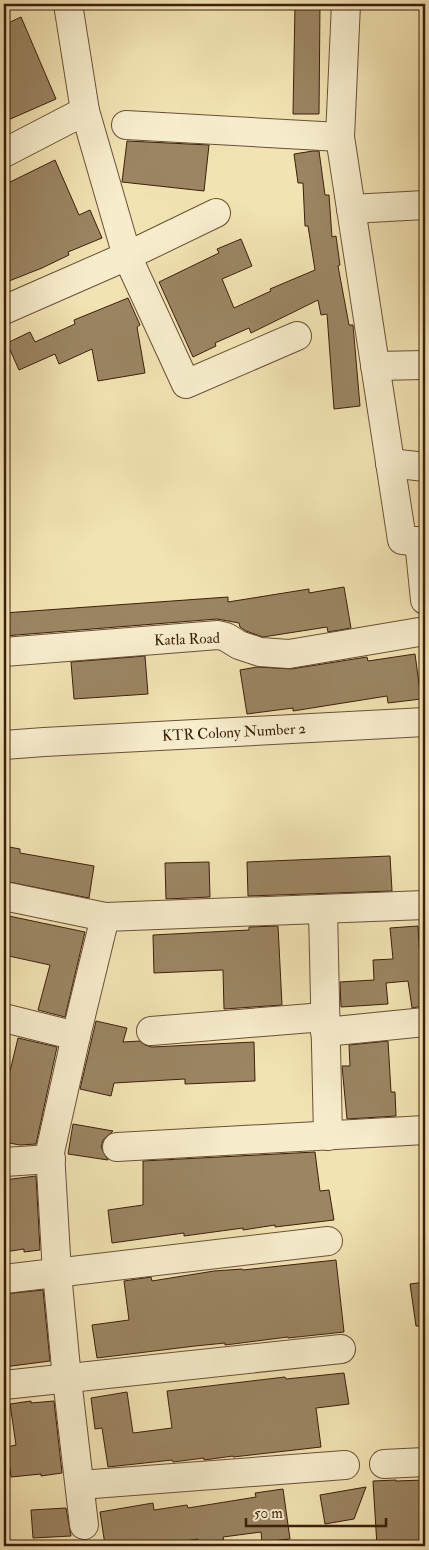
<svg xmlns="http://www.w3.org/2000/svg" width="429" height="1550" viewBox="0 0 429 1550" font-family="'IM FELL Double Pica',serif">
<style>
.building{fill:#9b8563;stroke:#3c1f0d}
.lines{fill:none;stroke-linecap:round;stroke-linejoin:round}
.minor-casing{stroke:#6a5036;stroke-width:30}
.minor{stroke:#f7edcd;stroke-width:28}
.labels{text-anchor:middle;stroke-width:5;stroke-linejoin:round;paint-order:stroke}
.street-label{font-size:15px;fill:#3c1f0d;stroke:#f7edcd}
</style>
<rect width="100%" height="100%" fill="#f2e3b2"/>
<filter id="stains"><feTurbulence type="fractalNoise" baseFrequency=".004" numOctaves="4"/><feColorMatrix values="0 0 0 0 .2 0 0 0 0 .09 0 0 0 0 .02 0 0 0 .5 -.17"/></filter>
<radialGradient id="worn" r=".72"><stop offset=".6" stop-color="#630" stop-opacity="0"/><stop offset="1" stop-color="#630" stop-opacity=".3"/></radialGradient>
<!-- building -->
<g class="building">
<path d="M295 4H320L319 114H293Z"/>
<path d="M21 17 56 99 8 120 4 110V25Z"/>
<path d="M127 141 209 145 204 191 122 182Z"/>
<path d="M313 151H319L325 195H329L332 237 336 236 340 265 338 266 349 325H353L360 406 334 409 327 314 321 315 318 300 251 333 249 328 215 343 216 346 193 357 159 282 219 253 217 249 241 239 252 266 222 279 234 308 271 291 270 289 315 270 308 226H305L303 183H298L294 154Z"/>
<path d="M55 160 79 215 90 210 102 238 68 252 69 255 42 268 4 283V185Z"/>
<path d="M128 298 140 325 137 327 145 373 98 381 92 349 59 364 55 354 19 370 7 343 30 332 35 342 75 324 74 320Z"/>
<path d="M344 587 351 628 328 632 327 627 263 637 246 631 240 627 239 623 217 619 4 636V613L228 597V602L309 589V593Z"/>
<path d="M415 654 421 699 388 703 387 696 293 711V708L247 714 240 670 257 667 291 669 367 657 368 661Z"/>
<path d="M145 656 148 694 74 699 71 662Z"/>
<path d="M4 846 20 849V853L94 866 89 898 4 881Z"/>
<path d="M390 856 392 891 248 896 247 862Z"/>
<path d="M209 862 210 897 166 899 165 863Z"/>
<path d="M4 915 85 932 65 1017 38 1010 50 965 4 955Z"/>
<path d="M278 926 282 1005 224 1009 223 970 154 973 153 935 249 930V927Z"/>
<path d="M418 926 423 1006 412 1008 408 981 386 983 388 1004 341 1007 340 982 374 980 373 960 393 959 390 928Z"/>
<path d="M96 1021 127 1028 123 1042 140 1041 145 1045 152 1047 254 1042 255 1081 185 1084V1079L114 1083 111 1096 80 1089Z"/>
<path d="M18 1038 57 1047 36 1144 20 1145 4 1142V1088H6Z"/>
<path d="M388 1041 391 1092H395L396 1116 347 1119 342 1066H350L349 1045Z"/>
<path d="M73 1124 113 1131 103 1140 101 1147 108 1160 68 1154Z"/>
<path d="M315 1152 320 1191 329 1190 334 1220 275 1227V1225L243 1230V1228L184 1236V1233L112 1243 108 1210 143 1205V1161Z"/>
<path d="M36 1176 40 1250 24 1252V1249L4 1252V1180Z"/>
<path d="M336 1260 344 1332 288 1338V1337L225 1345V1343L195 1346 97 1358 92 1325 129 1320 124 1281 151 1277 152 1281 214 1271 242 1269 243 1270Z"/>
<path d="M425 1282V1326H416L410 1284Z"/>
<path d="M43 1290 50 1361 4 1367V1294Z"/>
<path d="M344 1373 349 1404 316 1408 321 1447 233 1457V1456L204 1460V1458L173 1462 172 1460 108 1467 102 1428 95 1429 91 1398 127 1392 133 1433 172 1428 167 1391 285 1377 286 1379Z"/>
<path d="M31 1401V1403L54 1401 62 1473 41 1476V1474L11 1477 7 1447 16 1445 10 1404Z"/>
<path d="M396 1480V1481L425 1480V1546H377L373 1481Z"/>
<path d="M366 1487 354 1519 325 1524 320 1495Z"/>
<path d="M283 1489 290 1539 262 1542 261 1532 223 1537 224 1542 199 1545 198 1539 159 1545V1546H135L134 1541 105 1545 100 1512 153 1503 154 1510 187 1505 188 1508 256 1497 255 1493Z"/>
<path d="M66 1508 71 1536 33 1538 31 1510Z"/>
</g>
<g class="lines">
<defs>
<g id="minor">
<path d="M68 4 85 111 127 256 186 384 297 336"/>
<path d="M346 4 340 137 402 540 425 542"/>
<path d="M126 125 340 137"/>
<path d="M4 153 85 111"/>
<path d="M351 209 425 205"/>
<path d="M4 310 127 256 216 213"/>
<path d="M375 366 425 365"/>
<path d="M390 463 425 467"/>
<path d="M419 541 425 600"/>
<path d="M4 652 218 635 226 637 239 645 260 652 289 654 425 631"/>
<path d="M4 745 44 742 425 722"/>
<path d="M4 896 105 917 425 905"/>
<path d="M323 910 328 1136"/>
<path d="M4 1018 76 1036"/>
<path d="M151 1031 324 1017"/>
<path d="M325 1032 425 1022"/>
<path d="M117 1147 425 1130"/>
<path d="M4 1162 51 1159"/>
<path d="M4 1279 328 1241"/>
<path d="M4 1385 341 1349"/>
<path d="M384 1464 425 1462"/>
<path d="M80 1485 345 1465"/>
<path d="M84 1525 67 1379 57 1273 50 1152 76 1036 105 917"/>
</g>
</defs>
<!-- minor casing -->
<use href="#minor" class="minor-casing"/>
<!-- minor -->
<use href="#minor" class="minor"/>
</g>
<g class="labels">
<!-- street labels -->
<g class="street-label">
<text transform="translate(187 639) rotate(-2)" y="5">Katla Road</text>
<text transform="translate(234 732) rotate(-3)" y="5">KTR Colony Number 2</text>
</g>
</g>
<!-- margin -->
<rect width="429" height="1550" fill="none" stroke="#f2e3b2" stroke-width="20"/>
<rect x="5" y="5" width="419" height="1540" fill="none" stroke="#3c1f0d" stroke-width="2.5"/>
<rect x="10" y="10" width="409" height="1530" fill="none" stroke="#3c1f0d"/>
<!-- scale -->
<path d="M246 1518v8h140v-8" fill="none" stroke="#3c1f0d" stroke-width="2.5"/>
<text x="254" y="1518" font-size="15" fill="#3c1f0d" stroke="#f7edcd" stroke-width="4" paint-order="stroke">50 m</text>
<rect width="100%" height="100%" filter="url(#stains)"/>
<rect width="100%" height="100%" fill="url(#worn)"/>
</svg>
